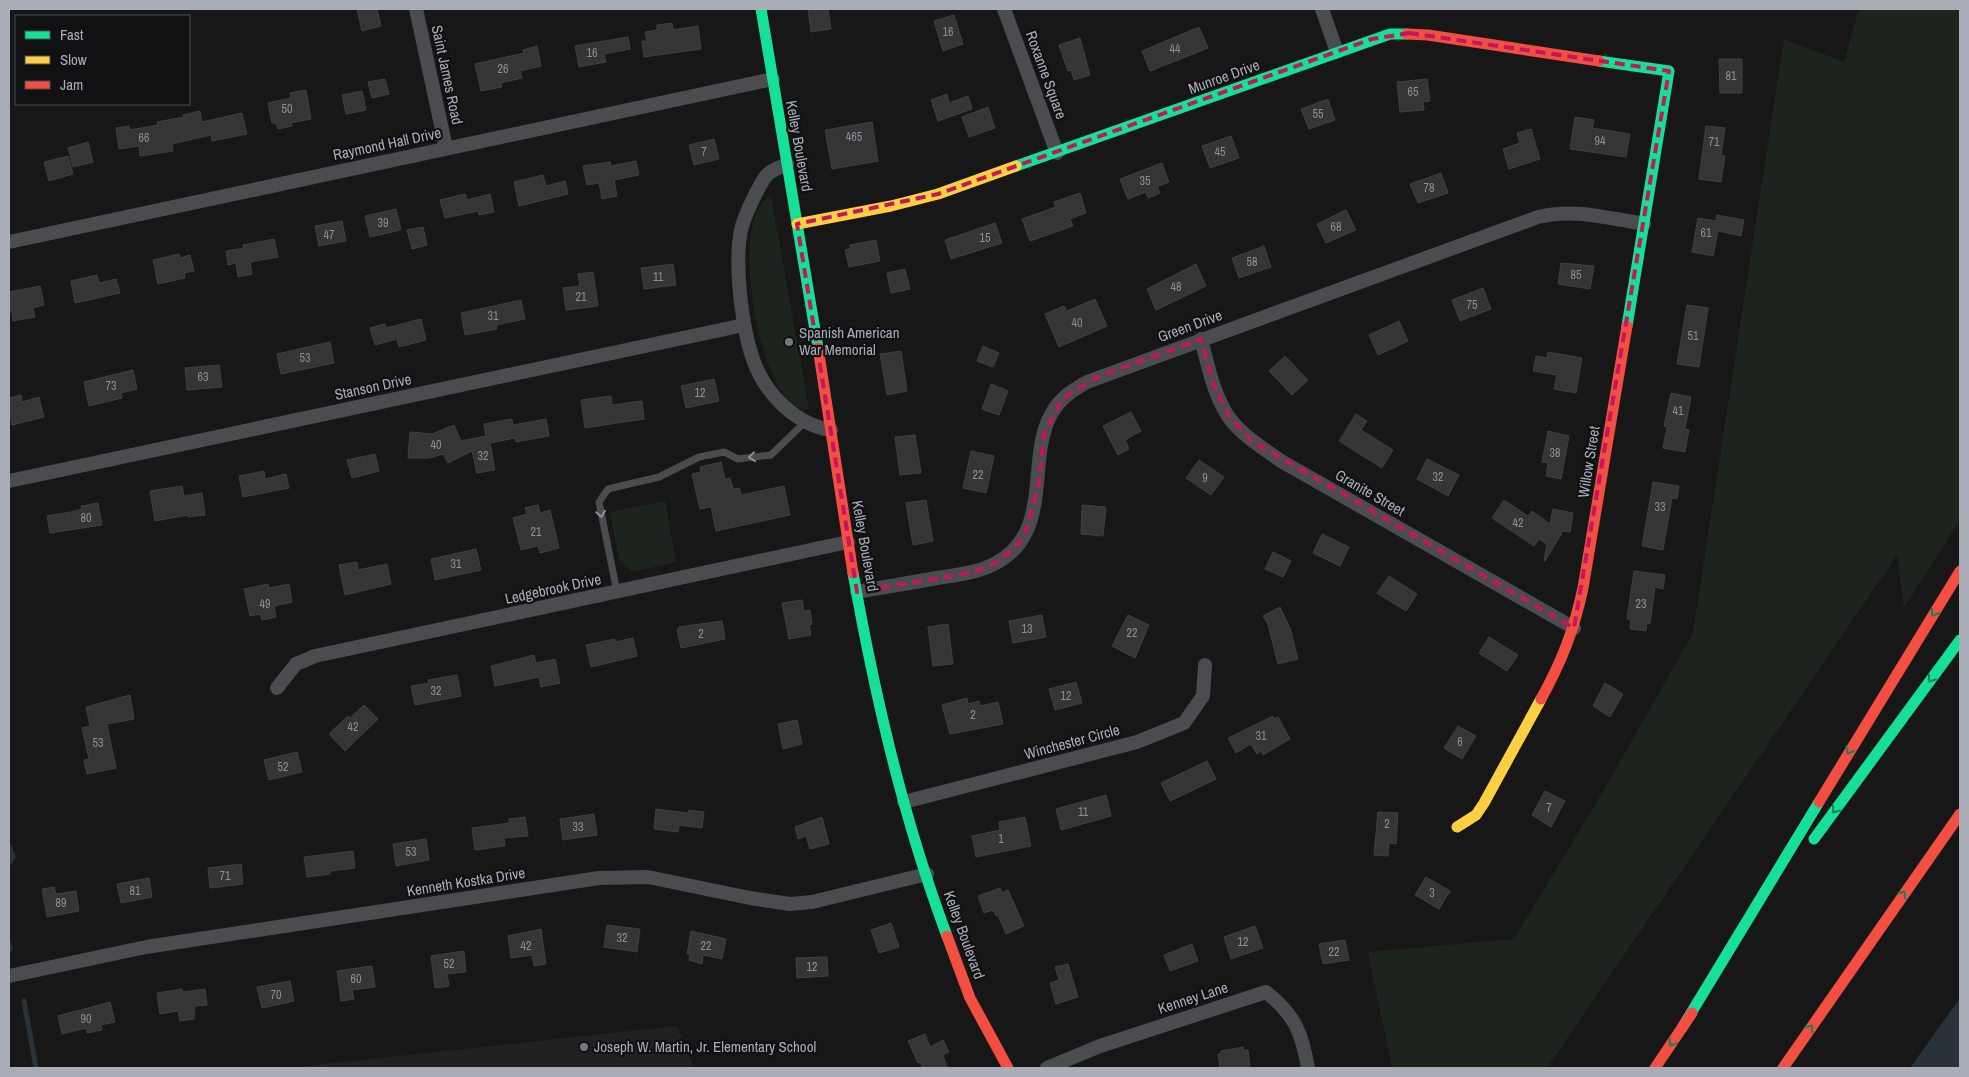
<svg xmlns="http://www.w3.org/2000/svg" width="1969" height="1077" viewBox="0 0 1969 1077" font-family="'Archivo Narrow',sans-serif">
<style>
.built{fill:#212123}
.green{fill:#1d241e}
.water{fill:#2a3239}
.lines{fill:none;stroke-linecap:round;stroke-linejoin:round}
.stream{stroke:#2a3239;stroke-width:5}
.building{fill:#353536;stroke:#3f4043}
.lane{stroke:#4b4c50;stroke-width:7}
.street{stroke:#4b4c50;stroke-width:14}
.fast{stroke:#16e098;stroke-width:11}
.slow{stroke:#ffcf43;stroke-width:11}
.jam{stroke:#f24e42;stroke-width:11}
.oneway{stroke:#8c9099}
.oneway2{stroke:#14835c}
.marked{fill:none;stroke:#c2185b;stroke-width:4;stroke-dasharray:10 6;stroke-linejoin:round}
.poi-dot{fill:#757880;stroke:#111113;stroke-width:2}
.labels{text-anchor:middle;stroke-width:4.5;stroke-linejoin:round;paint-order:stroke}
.number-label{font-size:12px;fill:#8b8f98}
.street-label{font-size:15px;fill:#a8adb8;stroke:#111113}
.poi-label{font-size:15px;fill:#a8adb8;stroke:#111113;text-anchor:start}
</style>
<rect width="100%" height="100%" fill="#171717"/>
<!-- built -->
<path class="built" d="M677 1026 694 1068H288Z"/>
<!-- green -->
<g class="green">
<path d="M1859 9H1960V520L1904 608 1897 555 1547 1068H1392L1368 952 1514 939 1605 788 1693 633 1784 39 1844 62Z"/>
<path d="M771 196 809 409C762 419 724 217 771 196Z"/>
<path d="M665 501 676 562 633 572 619 560 610 512Z"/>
</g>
<!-- water -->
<path class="water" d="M1960 998V1068H1910Z"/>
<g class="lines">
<!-- stream -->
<g class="stream">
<path d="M9 846 13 857 9 863"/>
<path d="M9 944 10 949"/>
<path d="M24 1001 36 1068"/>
</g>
</g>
<!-- building -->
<g class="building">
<path d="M357 9H377L381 26 362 31Z"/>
<path d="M808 9H828L831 29 811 32Z"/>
<path d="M954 15 963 44 943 51 934 21Z"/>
<path d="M672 23 673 30 698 26 701 49 644 57 642 41H647L645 32 657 30V25Z"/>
<path d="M1199 27 1208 48 1150 71 1142 51Z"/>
<path d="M628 37 630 49 604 54 606 62 579 67 575 46Z"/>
<path d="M1080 38 1090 75 1074 80 1071 70 1068 71 1059 45Z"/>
<path d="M537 46 541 66 520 71 522 78 501 83 502 87 481 91 475 64 524 53 523 50Z"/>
<path d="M1719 59H1742V93H1720Z"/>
<path d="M385 79 389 94 372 98 368 82Z"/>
<path d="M1427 79 1430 101 1423 102 1424 110 1400 112 1397 82Z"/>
<path d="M306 90 311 119 291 123 292 126 278 129 276 123H272L268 103 291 98 290 93Z"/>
<path d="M362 91 366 110 346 114 342 95Z"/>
<path d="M947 94 949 103 968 96 972 109 938 121 931 100Z"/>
<path d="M1328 99 1335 120 1309 129 1301 109Z"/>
<path d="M988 107 995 128 969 137 962 117Z"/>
<path d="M200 111 202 122 242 113 247 134 212 141 211 135 172 144 173 151 140 156 139 146 119 149 116 128 129 126 130 130 158 125 157 122 184 117 183 115Z"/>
<path d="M1575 117 1594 120 1592 128 1630 134 1626 157 1570 149Z"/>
<path d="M872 122 878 161 832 169 825 130Z"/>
<path d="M1706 126 1725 128 1721 155 1725 156 1721 182 1699 179Z"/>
<path d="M1531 129 1540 159 1509 169 1503 149 1520 143 1517 133Z"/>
<path d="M1231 136 1239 158 1210 168 1202 146Z"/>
<path d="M714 139 719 159 694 165 689 145Z"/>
<path d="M88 142 93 162 73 167 68 148Z"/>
<path d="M68 156 73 174 49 181 44 162Z"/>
<path d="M636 161 639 175 614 180 617 196 602 199 599 183 587 185 583 166 610 162 611 166Z"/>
<path d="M1162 163 1169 182 1157 187 1160 193 1148 198 1146 192 1128 199 1120 179Z"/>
<path d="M1441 173 1448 193 1418 203 1410 184Z"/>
<path d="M543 175 546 186 565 181 568 194 519 206 514 182Z"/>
<path d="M1080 193 1086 213 1070 219 1073 226 1030 241 1022 219 1056 207 1054 202Z"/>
<path d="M465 194 467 200 490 194 494 212 479 215 478 211 445 218 440 200Z"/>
<path d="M396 209 401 230 370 237 365 216Z"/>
<path d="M1346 210 1356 230 1326 243 1317 224Z"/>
<path d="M1717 215 1744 220 1741 236 1718 231 1713 256 1692 252 1698 218 1716 221Z"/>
<path d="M342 221 346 241 319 246 315 226Z"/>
<path d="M995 223 1002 243 951 259 945 240Z"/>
<path d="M423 227 427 245 412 249 407 230Z"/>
<path d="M274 239 278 257 250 262 252 274 238 277 236 263 228 265 226 251 244 248 243 245Z"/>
<path d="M876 240 880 261 849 267 845 250 850 249V245Z"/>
<path d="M1264 246 1271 267 1239 278 1232 258Z"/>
<path d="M179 254 180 258 190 255 194 271 184 273 185 278 158 284 153 260Z"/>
<path d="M1561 263 1594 266 1590 289 1558 284Z"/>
<path d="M673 264 676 285 644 289 641 268Z"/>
<path d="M1196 264 1206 286 1156 310 1147 289Z"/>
<path d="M905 269 910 289 891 293 887 273Z"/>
<path d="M593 272 598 306 566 310 563 288 580 286 578 274Z"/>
<path d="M97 275 99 283 116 279 120 293 75 303 71 281Z"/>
<path d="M40 286 44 305 33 308 35 317 13 321 12 312H9V292Z"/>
<path d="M1483 288 1491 309 1460 321 1452 300Z"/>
<path d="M1095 299 1107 326 1059 347 1045 314 1064 306 1067 311Z"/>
<path d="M521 300 525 319 496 325 497 329 465 335 461 313Z"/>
<path d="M1687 305 1708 308 1699 367 1677 364Z"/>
<path d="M421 319 426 340 399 347 397 339 375 345 370 328 385 324 386 328Z"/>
<path d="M1399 321 1408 341 1378 355 1369 335Z"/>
<path d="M330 342 334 363 281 374 277 354Z"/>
<path d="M983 346 999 353 993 367 977 361Z"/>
<path d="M901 351 907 391 887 395 880 354Z"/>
<path d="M1548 352 1582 358 1576 393 1554 389 1557 375 1533 371 1536 356 1547 358Z"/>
<path d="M1285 356 1308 380 1292 395 1269 371Z"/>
<path d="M219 365 222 387 187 390 185 368Z"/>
<path d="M133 370 137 389 121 393 122 398 89 406 84 382Z"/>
<path d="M714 379 719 401 686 408 681 386Z"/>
<path d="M991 384 1008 391 999 415 982 409Z"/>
<path d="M1671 393 1691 397 1685 429 1689 430 1685 452 1663 448 1667 427 1664 426Z"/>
<path d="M21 395 22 402 39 397 44 417 12 425 11 419 9 420V398Z"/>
<path d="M611 396 612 405 642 401 644 419 585 428 581 400Z"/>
<path d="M1131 412 1141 431 1125 440 1129 449 1118 455 1103 426Z"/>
<path d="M1356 414 1367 421 1361 430 1393 450 1382 468 1339 441Z"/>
<path d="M512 419 513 425 546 419 549 436 516 442 515 438 490 443 495 470 477 473 472 451 448 463 443 454 429 458H408L410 432 432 434 454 425 461 441 486 436 484 424Z"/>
<path d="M1548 431 1569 436 1561 479 1546 476 1548 463 1542 462Z"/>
<path d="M915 435 921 473 900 475 895 437Z"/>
<path d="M971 451 994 456 986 493 963 488Z"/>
<path d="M375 454 379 471 352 478 347 460Z"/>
<path d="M1427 459 1459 475 1448 496 1417 479Z"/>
<path d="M1199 460 1224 477 1211 495 1186 478Z"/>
<path d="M721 462 725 479 730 478 733 489 739 488 741 495 784 486 790 515 716 531 711 507 700 509 699 505 692 474 701 472 700 467Z"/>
<path d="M264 471 265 479 286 474 289 488 243 497 239 476Z"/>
<path d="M1653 482 1679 486 1677 499 1672 498 1663 550 1642 546Z"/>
<path d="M182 486 184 496 202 493 205 515 188 517V515L155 521 150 491Z"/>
<path d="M926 500 933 541 913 545 906 503Z"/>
<path d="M1504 500 1528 516 1532 511 1550 524 1553 509 1573 513 1570 532 1563 531 1545 561H1544L1547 544 1539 539 1534 546 1492 518Z"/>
<path d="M98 503 102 525 50 533 47 516 71 512 82 509 81 506Z"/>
<path d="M538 505 540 513 550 510 559 548 540 553 538 546 521 550 513 518 527 514 525 508Z"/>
<path d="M1082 505 1106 507 1103 536 1081 534Z"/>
<path d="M1322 534 1349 547 1340 566 1313 553Z"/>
<path d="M476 549 481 570 435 580 431 559Z"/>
<path d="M1273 552 1291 561 1283 577 1265 569Z"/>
<path d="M357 562 358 570 387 564 391 584 345 595 339 565Z"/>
<path d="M1634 571 1665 575 1663 589 1655 587 1650 624 1647 623 1646 631 1630 629 1631 619H1627Z"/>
<path d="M1389 576 1417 594 1406 611 1377 593Z"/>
<path d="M268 584 269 588 289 584 292 602 274 606 276 617 262 620 260 614 250 616 244 589Z"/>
<path d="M802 600 804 611 810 610 812 624 809 625 811 635 789 639 782 603Z"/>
<path d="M1280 607 1290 628 1298 659 1278 664 1268 624 1263 616Z"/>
<path d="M1042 615 1046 637 1013 643 1009 621Z"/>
<path d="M1128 615 1149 625 1135 658 1112 646Z"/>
<path d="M722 621 725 639 681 648 677 630 679 627Z"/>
<path d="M948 624 953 664 933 666 928 627Z"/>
<path d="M1489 637 1518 655 1507 671 1479 653Z"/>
<path d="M633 638 637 656 591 667 586 645 615 639V642Z"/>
<path d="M534 655 536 663 555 659 560 683 541 687 539 677 495 686 491 666Z"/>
<path d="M457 675 461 696 415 705 411 686 429 683 428 680Z"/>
<path d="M1076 682 1082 703 1055 710 1049 689Z"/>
<path d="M1605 683 1623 694 1610 717 1593 706Z"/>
<path d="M130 695 134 719 107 724 116 768 87 774 84 760 89 759 82 728 90 726 86 707Z"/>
<path d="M967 698 968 704 979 701 980 706 998 702 1003 724 950 734 942 705Z"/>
<path d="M364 705 378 719 345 751 329 734 348 716 350 718Z"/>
<path d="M1273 716 1275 719 1278 717 1290 739 1263 755 1261 751 1257 754 1251 744 1236 753 1228 738Z"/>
<path d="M797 720 802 744 783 749 778 724Z"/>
<path d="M1458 726 1476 736 1462 759 1444 748Z"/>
<path d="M297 752 302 772 269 780 264 760Z"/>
<path d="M1207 761 1216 779 1170 801 1161 783Z"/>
<path d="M1545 791 1565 801 1551 827 1532 815Z"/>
<path d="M1106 795 1111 816 1061 830 1056 809Z"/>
<path d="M656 809 688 813 689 810 704 812 702 828 679 825 678 832 654 829Z"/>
<path d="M1378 812 1398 813 1396 844 1389 843 1388 856 1374 855Z"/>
<path d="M594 814 597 835 563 840 560 819Z"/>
<path d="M525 817 528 836 504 838 505 846 475 850 472 828 509 823V819Z"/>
<path d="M822 817 829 844 810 849 806 836 798 839 795 827Z"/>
<path d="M1025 817 1031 846 976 857 972 836 1000 830 999 822Z"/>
<path d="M426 839 429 860 396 866 393 844Z"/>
<path d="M353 851 355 868 330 871V874L307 877 304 857Z"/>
<path d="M241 864 243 884 210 888 208 868Z"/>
<path d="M1426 877 1450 891 1439 909 1415 895Z"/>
<path d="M149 878 152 897 121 903 117 884Z"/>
<path d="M54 887 56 894 76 891 79 911 47 917 42 889Z"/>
<path d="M1000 888 1002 893 1008 890 1024 926 1006 934 998 915 996 916 993 910 984 913 978 896Z"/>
<path d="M891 923 899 947 879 953 871 930Z"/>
<path d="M607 925 640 929 637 952 604 947Z"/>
<path d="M1255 926 1263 948 1231 959 1224 937Z"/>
<path d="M541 929 546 964 534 966 532 955 511 958 508 936Z"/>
<path d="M691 931 726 939 722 959 703 955 702 964 689 960 690 954H687Z"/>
<path d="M1345 940 1349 960 1323 964 1319 944Z"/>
<path d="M1192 944 1198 961 1170 971 1164 955Z"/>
<path d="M464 951 466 972 447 974 449 986 435 988 431 956Z"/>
<path d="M827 957 828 976 797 978 796 958Z"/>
<path d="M1068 964 1078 997 1056 1004 1050 983 1059 980 1055 967Z"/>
<path d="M372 966 375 987 352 990 354 999 341 1001 337 971Z"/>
<path d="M290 981 294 1001 262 1008 257 987Z"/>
<path d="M182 989 183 992 205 989 207 1005 195 1006 194 1019 180 1021 178 1011 160 1014 157 993Z"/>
<path d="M110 1002 115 1022 101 1025 102 1030 87 1033 86 1028 62 1034 58 1016Z"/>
<path d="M925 1034 930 1047 943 1040 949 1052 943 1055 947 1068H923L920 1062 918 1063 908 1041Z"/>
<path d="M1243 1047V1050H1248L1250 1068H1220L1218 1054H1221V1051Z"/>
</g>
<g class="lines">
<!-- lane -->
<path class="lane" d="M617 592 599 502 608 489 659 477 699 457 724 452 738 459 771 455 805 422"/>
<!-- street -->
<g class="street">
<path d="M416 9 446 148"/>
<path d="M1004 9 1057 153"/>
<path d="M1322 9 1337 52"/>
<path d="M787 164C781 167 771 170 767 175 763 179 760 186 757 191 751 203 744 217 741 230 734 264 742 330 754 362 766 395 797 425 831 430"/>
<path d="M9 242 773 79"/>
<path d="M1201 339C1208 365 1213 393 1228 416 1241 435 1263 448 1281 461L1574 628"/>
<path d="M9 481 744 325"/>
<path d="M857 592C884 587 910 583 937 578 956 575 978 573 996 563 1057 530 1023 453 1055 408 1063 396 1075 389 1087 382L1538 217C1573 208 1608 218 1644 224"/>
<path d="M277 688 296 664 315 656 848 542"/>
<path d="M904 802 1137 742 1184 723 1203 696 1205 665"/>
<path d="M9 976 146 947 599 878 648 877 750 898 790 904 812 902 927 874"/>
<path d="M1047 1068 1100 1046 1266 992C1295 1015 1302 1033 1308 1068"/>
</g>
<!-- fast -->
<g class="fast">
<path d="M761 9 818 348"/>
<path d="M1599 61 1669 71 1627 326"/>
<path d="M1016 166 1390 34H1407"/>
<path d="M853 573C875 696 903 818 947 936"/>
<path d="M1814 839 1960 640"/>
<path d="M1682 1028 1819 802"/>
</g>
<!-- slow -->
<g class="slow">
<path d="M797 224 891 206 938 194 1016 166"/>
<path d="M1457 827 1476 815 1484 803 1541 699"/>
</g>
<!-- jam -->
<g class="jam">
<path d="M1407 34 1428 35 1599 61"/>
<path d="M818 348 853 573"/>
<path d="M1541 699C1562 661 1574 630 1583 588L1627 326"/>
<path d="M1819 802 1960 571"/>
<path d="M947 936 970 998 1008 1068"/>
<path d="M1655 1068 1692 1013"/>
<path d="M1783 1068 1960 814"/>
</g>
</g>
<!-- one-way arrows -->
<defs><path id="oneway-chevron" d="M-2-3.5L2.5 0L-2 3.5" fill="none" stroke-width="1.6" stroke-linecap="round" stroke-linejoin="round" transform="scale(1.25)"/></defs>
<g class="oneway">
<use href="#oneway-chevron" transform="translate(752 457) rotate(173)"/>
<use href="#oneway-chevron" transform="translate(601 514) rotate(81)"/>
</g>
<g class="oneway2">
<use href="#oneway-chevron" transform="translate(1934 613) rotate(123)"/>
<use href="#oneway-chevron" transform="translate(1931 679) rotate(126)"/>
<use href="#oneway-chevron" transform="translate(1849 751) rotate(121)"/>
<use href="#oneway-chevron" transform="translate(1835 810) rotate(126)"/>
<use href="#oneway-chevron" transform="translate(1903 894) rotate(-55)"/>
<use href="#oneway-chevron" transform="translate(1810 1028) rotate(-56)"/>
<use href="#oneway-chevron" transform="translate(1672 1043) rotate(123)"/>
</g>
<!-- marked area -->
<path class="marked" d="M1409 33 1669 71 1574 628 1252 441 1229 416 1214 386 1201 339 1099 376 1063 398 1044 434 1039 483 1027 528 1020 542 998 562 974 572 857 592 797 224 938 194 1372 39Z"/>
<!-- markers -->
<g class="poi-dot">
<circle cx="789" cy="342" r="5"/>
<circle cx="584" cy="1047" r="5"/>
</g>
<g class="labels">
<!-- number labels -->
<g class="number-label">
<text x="948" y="36">16</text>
<text x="1175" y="53">44</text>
<text x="592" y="57">16</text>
<text x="503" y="73">26</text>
<text x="1731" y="80">81</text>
<text x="1413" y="96">65</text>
<text x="287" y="113">50</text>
<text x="1318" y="118">55</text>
<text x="854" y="141">465</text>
<text x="144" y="142">66</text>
<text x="1600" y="145">94</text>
<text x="1714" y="146">71</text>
<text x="704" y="156">7</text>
<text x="1220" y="156">45</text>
<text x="1145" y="185">35</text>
<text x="1429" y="192">78</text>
<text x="383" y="227">39</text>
<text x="1336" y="231">68</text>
<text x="1706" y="237">61</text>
<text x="329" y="239">47</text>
<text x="985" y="242">15</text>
<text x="1252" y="266">58</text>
<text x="1576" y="279">85</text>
<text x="658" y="281">11</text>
<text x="1176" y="291">48</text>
<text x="581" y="301">21</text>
<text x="1472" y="309">75</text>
<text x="493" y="320">31</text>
<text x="1077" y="327">40</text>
<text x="1693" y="340">51</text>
<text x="305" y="362">53</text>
<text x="203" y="381">63</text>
<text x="111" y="390">73</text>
<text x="700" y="397">12</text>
<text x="1678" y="415">41</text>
<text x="436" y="449">40</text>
<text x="1555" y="457">38</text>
<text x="483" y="460">32</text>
<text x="978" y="479">22</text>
<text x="1438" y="481">32</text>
<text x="1205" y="482">9</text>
<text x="1660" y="511">33</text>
<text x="86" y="522">80</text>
<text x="1518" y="527">42</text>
<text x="536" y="536">21</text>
<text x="456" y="568">31</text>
<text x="265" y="608">49</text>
<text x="1641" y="608">23</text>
<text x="1027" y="633">13</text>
<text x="1132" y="637">22</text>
<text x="701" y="638">2</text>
<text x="436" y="695">32</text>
<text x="1066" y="700">12</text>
<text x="973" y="719">2</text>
<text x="353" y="731">42</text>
<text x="1261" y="740">31</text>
<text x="1460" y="746">6</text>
<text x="98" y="747">53</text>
<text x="283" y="771">52</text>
<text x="1549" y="812">7</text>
<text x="1083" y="816">11</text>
<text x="1387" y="828">2</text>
<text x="578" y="831">33</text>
<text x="1001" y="843">1</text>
<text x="411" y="856">53</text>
<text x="225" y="880">71</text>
<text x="135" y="895">81</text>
<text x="1432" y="897">3</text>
<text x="61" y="907">89</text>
<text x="622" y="942">32</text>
<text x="1243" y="946">12</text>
<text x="526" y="950">42</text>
<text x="706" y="950">22</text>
<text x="1334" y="956">22</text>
<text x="449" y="968">52</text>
<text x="812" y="971">12</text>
<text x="356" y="983">60</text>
<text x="276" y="999">70</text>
<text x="86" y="1023">90</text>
</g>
<!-- street labels -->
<g class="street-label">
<text transform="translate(447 75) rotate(78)" y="5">Saint James Road</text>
<text transform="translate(1046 75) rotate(70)" y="5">Roxanne Square</text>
<text transform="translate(1224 77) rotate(-20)" y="5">Munroe Drive</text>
<text transform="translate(387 144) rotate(-12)" y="5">Raymond Hall Drive</text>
<text transform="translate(799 146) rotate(80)" y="5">Kelley Boulevard</text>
<text transform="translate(1190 326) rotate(-20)" y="5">Green Drive</text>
<text transform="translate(373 387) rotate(-12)" y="5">Stanson Drive</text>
<text transform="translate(1589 462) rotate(-81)" y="5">Willow Street</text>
<text transform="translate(1370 493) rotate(30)" y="5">Granite Street</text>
<text transform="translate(865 546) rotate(80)" y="5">Kelley Boulevard</text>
<text transform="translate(553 589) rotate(-12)" y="5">Ledgebrook Drive</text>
<text transform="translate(1072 742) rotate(-15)" y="5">Winchester Circle</text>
<text transform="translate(466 882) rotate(-9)" y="5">Kenneth Kostka Drive</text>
<text transform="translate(964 935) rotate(70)" y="5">Kelley Boulevard</text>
<text transform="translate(1193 998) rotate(-18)" y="5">Kenney Lane</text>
</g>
<!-- poi labels -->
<g class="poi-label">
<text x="799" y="338">Spanish American<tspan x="799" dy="17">War Memorial</tspan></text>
<text x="594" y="1052">Joseph W. Martin, Jr. Elementary School</text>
</g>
</g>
<!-- border -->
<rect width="1969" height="1077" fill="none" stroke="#a8adb8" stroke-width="20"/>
<!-- legend -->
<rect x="15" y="15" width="175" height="90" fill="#111113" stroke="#4d4f55"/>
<rect x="25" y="31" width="25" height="8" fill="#16e098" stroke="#4d4f55"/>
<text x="60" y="40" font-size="15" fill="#a8adb8">Fast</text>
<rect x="25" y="56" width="25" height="8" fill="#ffcf43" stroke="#4d4f55"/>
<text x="60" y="65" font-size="15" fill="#a8adb8">Slow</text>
<rect x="25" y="81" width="25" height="8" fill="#f24e42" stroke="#4d4f55"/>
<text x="60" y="90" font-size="15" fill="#a8adb8">Jam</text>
</svg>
